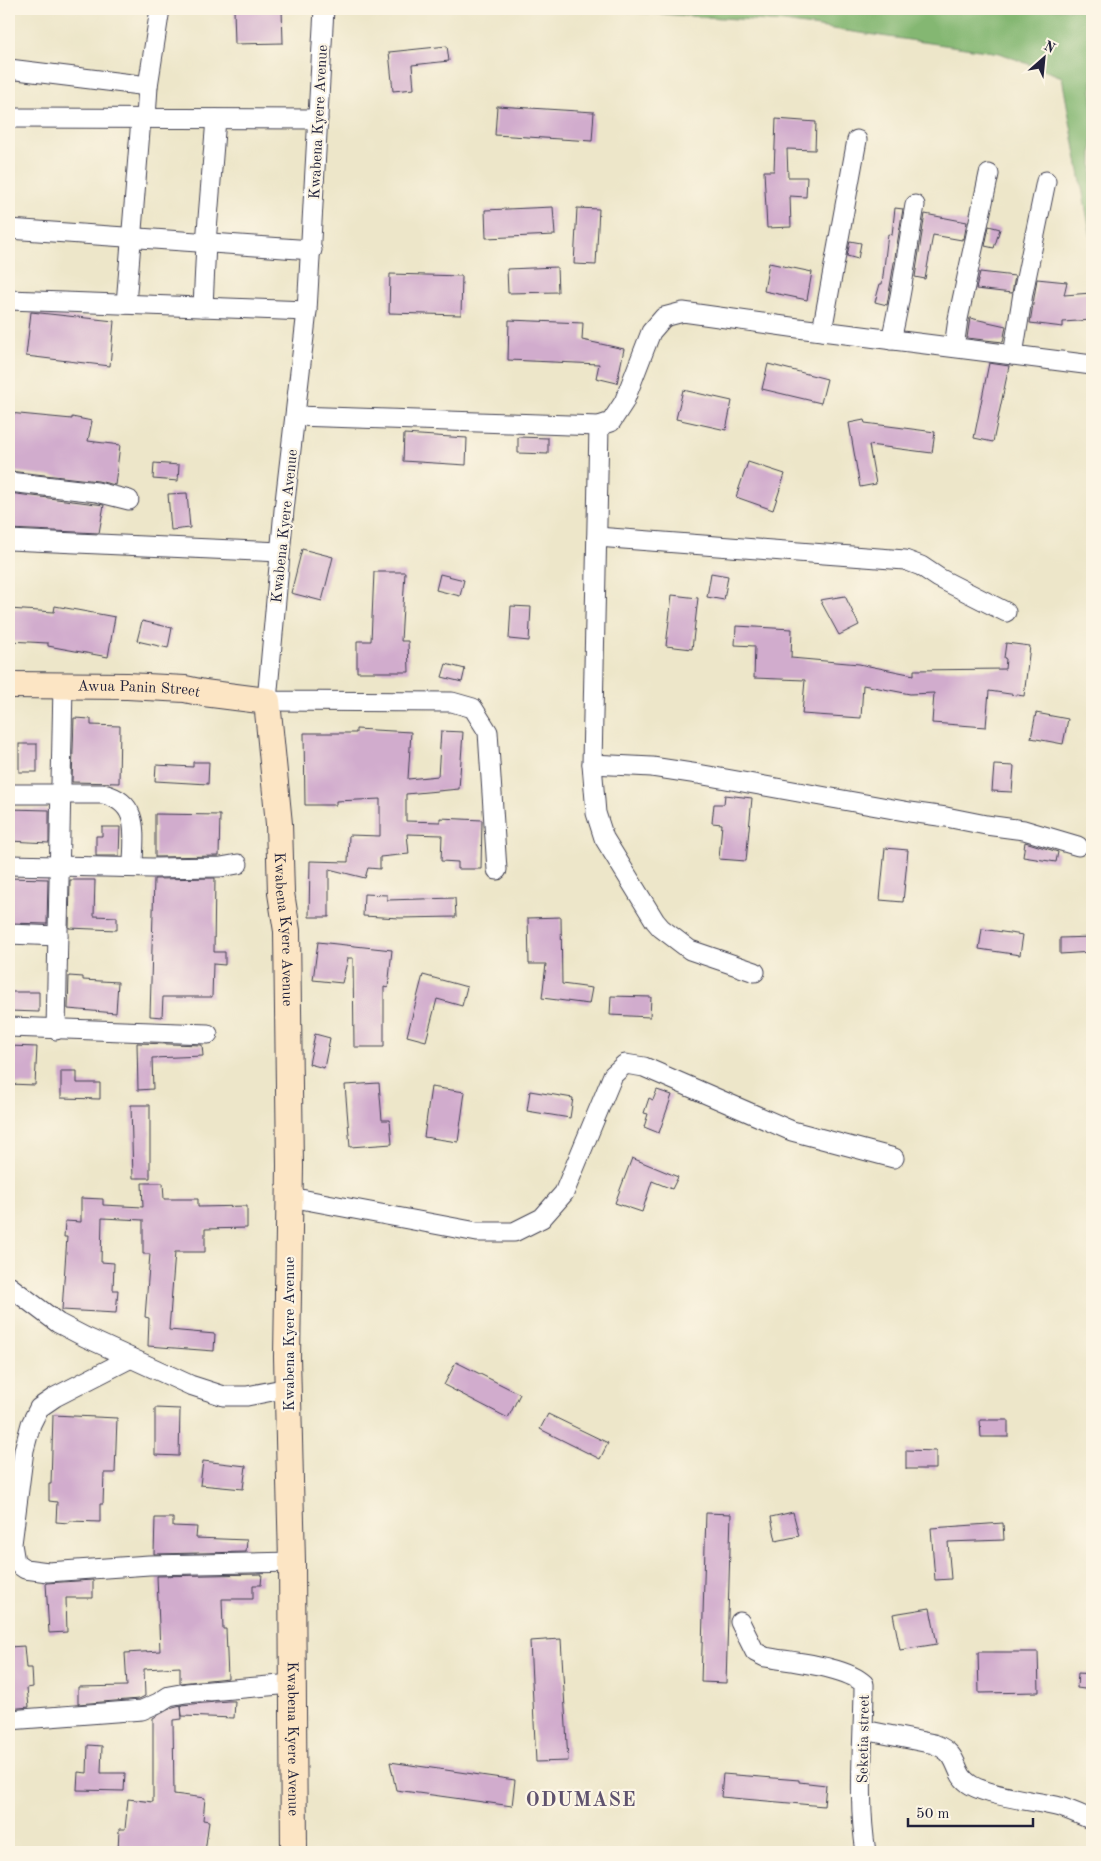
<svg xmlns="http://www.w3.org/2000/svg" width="1101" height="1861" viewBox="0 0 1101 1861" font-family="'Old Standard TT',serif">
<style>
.forest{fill:#84b772;stroke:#536c56}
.building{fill:#d1accd}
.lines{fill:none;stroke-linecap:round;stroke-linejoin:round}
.minor-casing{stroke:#403f50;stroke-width:21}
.secondary-casing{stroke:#403f50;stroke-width:28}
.minor{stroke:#fff;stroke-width:19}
.secondary{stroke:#fce5c4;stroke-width:26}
.labels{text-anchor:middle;stroke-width:4.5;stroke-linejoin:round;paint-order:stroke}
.street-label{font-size:15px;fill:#22223b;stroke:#fcf5e5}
.district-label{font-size:20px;font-weight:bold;letter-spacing:1px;fill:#5f526e;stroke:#fcf5e5}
</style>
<rect width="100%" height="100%" fill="#fcf5e5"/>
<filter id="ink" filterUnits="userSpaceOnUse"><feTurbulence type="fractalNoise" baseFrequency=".02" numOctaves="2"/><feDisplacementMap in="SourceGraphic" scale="10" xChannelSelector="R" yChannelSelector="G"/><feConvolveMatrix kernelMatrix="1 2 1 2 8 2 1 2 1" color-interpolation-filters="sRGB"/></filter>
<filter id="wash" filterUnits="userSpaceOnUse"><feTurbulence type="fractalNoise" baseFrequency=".0096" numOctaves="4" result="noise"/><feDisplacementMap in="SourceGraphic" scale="20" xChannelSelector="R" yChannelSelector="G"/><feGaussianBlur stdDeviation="1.12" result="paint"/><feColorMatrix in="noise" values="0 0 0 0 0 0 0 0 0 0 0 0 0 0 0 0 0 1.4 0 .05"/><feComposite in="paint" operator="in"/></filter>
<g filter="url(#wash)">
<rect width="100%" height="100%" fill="#ede6c9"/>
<!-- forest -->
<path class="forest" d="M629 9H1092V243L1062 77 1000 53 784 22 629 12Z"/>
<g id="blocks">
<!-- building -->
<g class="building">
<path d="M234 9H282L283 43 235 44Z"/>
<path d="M447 46 449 61 412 65 414 89 393 91 389 52Z"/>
<path d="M497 106 594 112 592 141 495 135Z"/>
<path d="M776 119 816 122 815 150 787 149 788 177H807L806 197 790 196 791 227 767 228 764 171H774Z"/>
<path d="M553 207 555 235 486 238 485 210Z"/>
<path d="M577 208 599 209 596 265 574 264Z"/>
<path d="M895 208 903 209 887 305 875 302 880 284H882L888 234 892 235Z"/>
<path d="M925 214 967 222 964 239 962 238V240L933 235 925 279 915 277Z"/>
<path d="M989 226 1000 229 994 248 985 246Z"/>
<path d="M850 241 861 243 858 259 847 256Z"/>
<path d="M769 263 812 272 807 300 764 291Z"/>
<path d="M557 267 558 292 508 293 507 269Z"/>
<path d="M980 272 1015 276 1012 293 976 289Z"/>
<path d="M390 274 462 276 461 315 389 313Z"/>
<path d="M1037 279 1067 282 1064 295 1092 293V320L1063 322V327L1030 323Z"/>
<path d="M31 312 114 321 110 366 26 356Z"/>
<path d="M970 318 1006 326 1003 342 967 338Z"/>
<path d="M509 320 583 323 582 340 624 349 617 383 596 378 599 364 508 360Z"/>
<path d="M989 363 1009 366 993 442 974 438Z"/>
<path d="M768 364 827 379 821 403 762 389Z"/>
<path d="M683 390 732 401 726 430 676 419Z"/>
<path d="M9 413 72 419V417L92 421 88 441 120 445 115 485 98 481 9 471Z"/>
<path d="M864 420 865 423 935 432 932 453 869 445 876 484 860 487 849 423Z"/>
<path d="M404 434 467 438 466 465 403 461Z"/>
<path d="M518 437 548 438V454L518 453Z"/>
<path d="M748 462 785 474 773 510 736 497Z"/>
<path d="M154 463 179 465 178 481 153 479Z"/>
<path d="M9 493 104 505 99 533 9 529Z"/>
<path d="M187 493 190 528 171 530 168 494Z"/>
<path d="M302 549 333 557 322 601 291 593Z"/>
<path d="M374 572H405L401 641H408L409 672H357V641H371Z"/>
<path d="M711 573 728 576 724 600 707 597Z"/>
<path d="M440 574 464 580 460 596 436 590Z"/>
<path d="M672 595 698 598 692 649 666 646Z"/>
<path d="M845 596 859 625 839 635 820 600Z"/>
<path d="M55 606 115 617 108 657 48 646V643L9 641V609L54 612Z"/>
<path d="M511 606 531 607 529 641 509 639Z"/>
<path d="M142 621 172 628 168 648 137 641Z"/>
<path d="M736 626 792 629 791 658 859 664 914 675V670L1005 669 1006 659 1004 658 1006 643 1030 646 1024 696 989 691 986 727 932 723 934 693 910 694 863 685 861 718 802 714 805 680 754 678 755 646 735 645Z"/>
<path d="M446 664 465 669 462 682 442 677Z"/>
<path d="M1036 713 1068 719 1063 744 1031 738Z"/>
<path d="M74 718 91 719V725L120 726 119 783 72 782Z"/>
<path d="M356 729 411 732 408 779 438 776 441 731 463 732 459 789 406 794V821L440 822V818L482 820 481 869H458V862L441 861 442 835 407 834 409 854 380 857V869L368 868 365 878 329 869V917H309L310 861 348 862 349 835 380 836V799L336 801V805H305L304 733H356Z"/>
<rect x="19" y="744" width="18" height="28"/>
<path d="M193 762H209L208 784 155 781 156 765 193 767Z"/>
<path d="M994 765 1014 766 1012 792 992 791Z"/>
<path d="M725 795 752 798 746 861 719 859 722 824 712 823 714 804H724Z"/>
<path d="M9 809 49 810V843L9 841Z"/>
<path d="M155 814 220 815 219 856 155 857Z"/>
<path d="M102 827H120L119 856H96V836H102Z"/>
<path d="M1025 842 1058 852 1056 862 1023 857Z"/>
<path d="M885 848 908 850 903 902 880 900Z"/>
<path d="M9 878 48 879 47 924 9 923Z"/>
<path d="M215 878 214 952H225V965L213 964 212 997H163L162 1017 150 1016 154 879Z"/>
<path d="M70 880H95L94 916 117 917V930L69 928Z"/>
<path d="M364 894 387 895V900L455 898 456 917 400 918 363 916Z"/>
<path d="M561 917 562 984 592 988 589 1004 542 998 546 964H529L528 918Z"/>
<path d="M982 929 1023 935 1020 955 979 949Z"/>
<path d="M1092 937V952L1060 954V938Z"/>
<path d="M318 942 392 950 388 988 384 987V1047H354L353 958H348L342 983 313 980Z"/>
<path d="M423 975 467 987 462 1006 437 999 426 1041 407 1036Z"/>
<path d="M69 976 83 977V980L118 982 116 1013 68 1009Z"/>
<path d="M9 992H39V1012L9 1011Z"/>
<path d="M611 996 651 997 650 1017 610 1015Z"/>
<path d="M315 1034 330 1038 324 1068 309 1064Z"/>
<path d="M137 1043 202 1045 203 1056 152 1058 153 1089 138 1090Z"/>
<path d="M9 1046 37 1047 35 1085 9 1084Z"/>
<path d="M61 1071H77V1083H100V1099L61 1098Z"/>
<path d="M379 1083 382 1120H390L392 1144 350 1147 345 1085Z"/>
<path d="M431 1087 465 1092 458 1142 424 1137Z"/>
<path d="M657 1090 672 1095 659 1133 644 1127 648 1114 644 1113 649 1098 653 1100Z"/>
<path d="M530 1091 573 1098 570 1118 527 1111Z"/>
<path d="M131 1105H150V1178H133Z"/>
<path d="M632 1158 678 1177 672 1189 652 1181 642 1212 615 1203Z"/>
<path d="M142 1183H163L164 1199H198V1207L247 1206V1228L205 1229V1252H175L169 1330 215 1334 214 1351 148 1346 149 1318 145 1317 150 1254H143V1220L102 1218 101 1262 114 1263 113 1290H118L116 1313 62 1310 67 1237H64L65 1221 81 1222V1198L103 1199V1205L143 1207Z"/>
<path d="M456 1362 520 1394 508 1418 444 1385Z"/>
<path d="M155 1408 180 1409 179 1456 155 1455Z"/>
<path d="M548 1414 608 1443 600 1459 540 1429Z"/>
<path d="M53 1415 117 1418 115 1473H104L103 1504H100V1522L69 1521V1523L56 1522 57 1502 49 1501V1484H51Z"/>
<path d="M980 1420H1008V1437H981Z"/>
<path d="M906 1450 936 1451V1469H906Z"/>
<path d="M203 1461 246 1466 243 1489 200 1485Z"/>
<path d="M793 1512 799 1536 776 1541 771 1517Z"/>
<path d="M706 1513 731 1514 726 1683 701 1682Z"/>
<path d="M155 1518H173V1526L197 1527 196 1538 247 1540 246 1552 154 1554Z"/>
<path d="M1003 1523 1004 1540 948 1542 951 1579 935 1580 931 1528Z"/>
<path d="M262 1574 261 1585H253V1599H222L223 1629H226L228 1678 180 1683V1667L144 1669 145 1696 139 1699 78 1704V1687L127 1686 125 1653 160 1651 157 1576Z"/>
<path d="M93 1580V1598H66L67 1632 49 1633 46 1583Z"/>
<path d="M930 1608 937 1644 900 1650 893 1614Z"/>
<path d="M561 1639 568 1761 536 1762 530 1641Z"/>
<path d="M24 1646 26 1668H32L33 1687 27 1688 29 1707 9 1709V1647Z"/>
<path d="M978 1652H1038L1039 1692 979 1693Z"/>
<path d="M1078 1673 1092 1674V1690L1077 1688Z"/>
<path d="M228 1701H235L234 1718 182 1716 181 1705Z"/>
<path d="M181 1705 182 1719 173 1720 174 1794 205 1798 203 1820 209 1821 205 1852H118L119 1829H125L128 1799 153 1802V1718L173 1707Z"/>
<path d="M88 1745 102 1746 101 1773H125L124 1791 77 1790 78 1772 87 1773Z"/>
<path d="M390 1762 515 1780 512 1806 396 1790Z"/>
<path d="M723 1774 799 1780V1782L826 1785 824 1806 721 1797Z"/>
</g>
</g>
</g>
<g filter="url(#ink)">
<use href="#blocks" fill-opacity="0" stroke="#403f50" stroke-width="1"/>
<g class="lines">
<defs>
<g id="minor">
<path d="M324 9 307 311 284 510 267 701 452 702 473 708 488 732 497 870"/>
<path d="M9 69 148 86"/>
<path d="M9 118 318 119"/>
<path d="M146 118 148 86 160 9"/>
<path d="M9 229 312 250"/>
<path d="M9 300 307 311"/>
<path d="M126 304 141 119"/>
<path d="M203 307 206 243 216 119"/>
<path d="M822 331 857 140"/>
<path d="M891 340C902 295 907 250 915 205"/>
<path d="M954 347 958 319 989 174"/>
<path d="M1013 355 1023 293 1046 181"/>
<path d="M296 416 599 426 611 422 624 402 651 332 664 317 683 312 798 328 1092 365"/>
<path d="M599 426 592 764 596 813 604 838 655 921 661 928 690 950 755 972"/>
<path d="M9 482 97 492 129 500"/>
<path d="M597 537 905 560 921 566 939 578 1006 612"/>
<path d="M9 540 280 552"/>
<path d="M592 764 652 767 698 774 910 812 946 817 986 825 1024 830 1078 846"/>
<path d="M9 794H103C142 803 133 836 133 867"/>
<path d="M9 865 152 868 221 867 238 864"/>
<path d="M9 934 58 936"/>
<path d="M9 1027 208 1034"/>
<path d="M56 1030 63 685"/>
<path d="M290 1197 477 1232H514L542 1218 564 1193 613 1075 625 1064 644 1067 792 1131 894 1158"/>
<path d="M9 1286 58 1323 85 1337 190 1385 224 1396H247L288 1388"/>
<path d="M131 1358 55 1397 39 1408 31 1424 24 1450 12 1544 15 1562 25 1569 48 1572 149 1565 292 1562"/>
<path d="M740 1622 755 1652 765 1657C791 1662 846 1666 864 1684 864 1740 857 1798 866 1852"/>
<path d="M9 1720 142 1710 158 1703 169 1696 186 1693 292 1684"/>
<path d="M864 1730 934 1744C963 1755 951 1773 971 1785 989 1796 1034 1801 1056 1806 1069 1809 1081 1815 1092 1820"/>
</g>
<g id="secondary">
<path id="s1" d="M9 685 127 686 185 689 204 693 267 701 279 824 281 893 287 931 290 1166 287 1357 292 1562 294 1852"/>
</g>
</defs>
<!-- minor casing -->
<use href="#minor" class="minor-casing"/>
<!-- secondary casing -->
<use href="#secondary" class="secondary-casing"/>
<!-- minor -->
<use href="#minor" class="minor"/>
<!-- secondary -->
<use href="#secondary" class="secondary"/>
</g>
</g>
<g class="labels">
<!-- street labels -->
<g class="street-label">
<text transform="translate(318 122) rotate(-87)" y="5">Kwabena Kyere Avenue</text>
<text transform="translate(284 526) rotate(-84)" y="5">Kwabena Kyere Avenue</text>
<text dy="5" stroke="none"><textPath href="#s1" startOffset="130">Awua Panin Street</textPath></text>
<text dy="5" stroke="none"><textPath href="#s1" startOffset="488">Kwabena Kyere Avenue</textPath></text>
<text transform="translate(289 1334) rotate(-90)" y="5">Kwabena Kyere Avenue</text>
<text dy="5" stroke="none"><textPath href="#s1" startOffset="1298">Kwabena Kyere Avenue</textPath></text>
<text transform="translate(863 1739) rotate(-89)" y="5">Seketia street</text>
</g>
<!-- district labels -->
<g class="district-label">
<text x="581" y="1806">ODUMASE</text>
</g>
</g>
<!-- margin -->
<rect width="1101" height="1861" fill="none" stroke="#fcf5e5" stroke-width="30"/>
<!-- north arrow -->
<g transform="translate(1044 58) rotate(27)" stroke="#fcf5e5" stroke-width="4" paint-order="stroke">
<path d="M0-4L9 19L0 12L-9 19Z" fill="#22223b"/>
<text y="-8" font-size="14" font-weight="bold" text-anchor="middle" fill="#22223b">N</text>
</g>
<!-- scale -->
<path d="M908 1818v8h125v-8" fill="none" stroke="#22223b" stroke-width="2.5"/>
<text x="916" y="1818" font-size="15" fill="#22223b" stroke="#fcf5e5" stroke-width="4" paint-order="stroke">50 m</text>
</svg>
